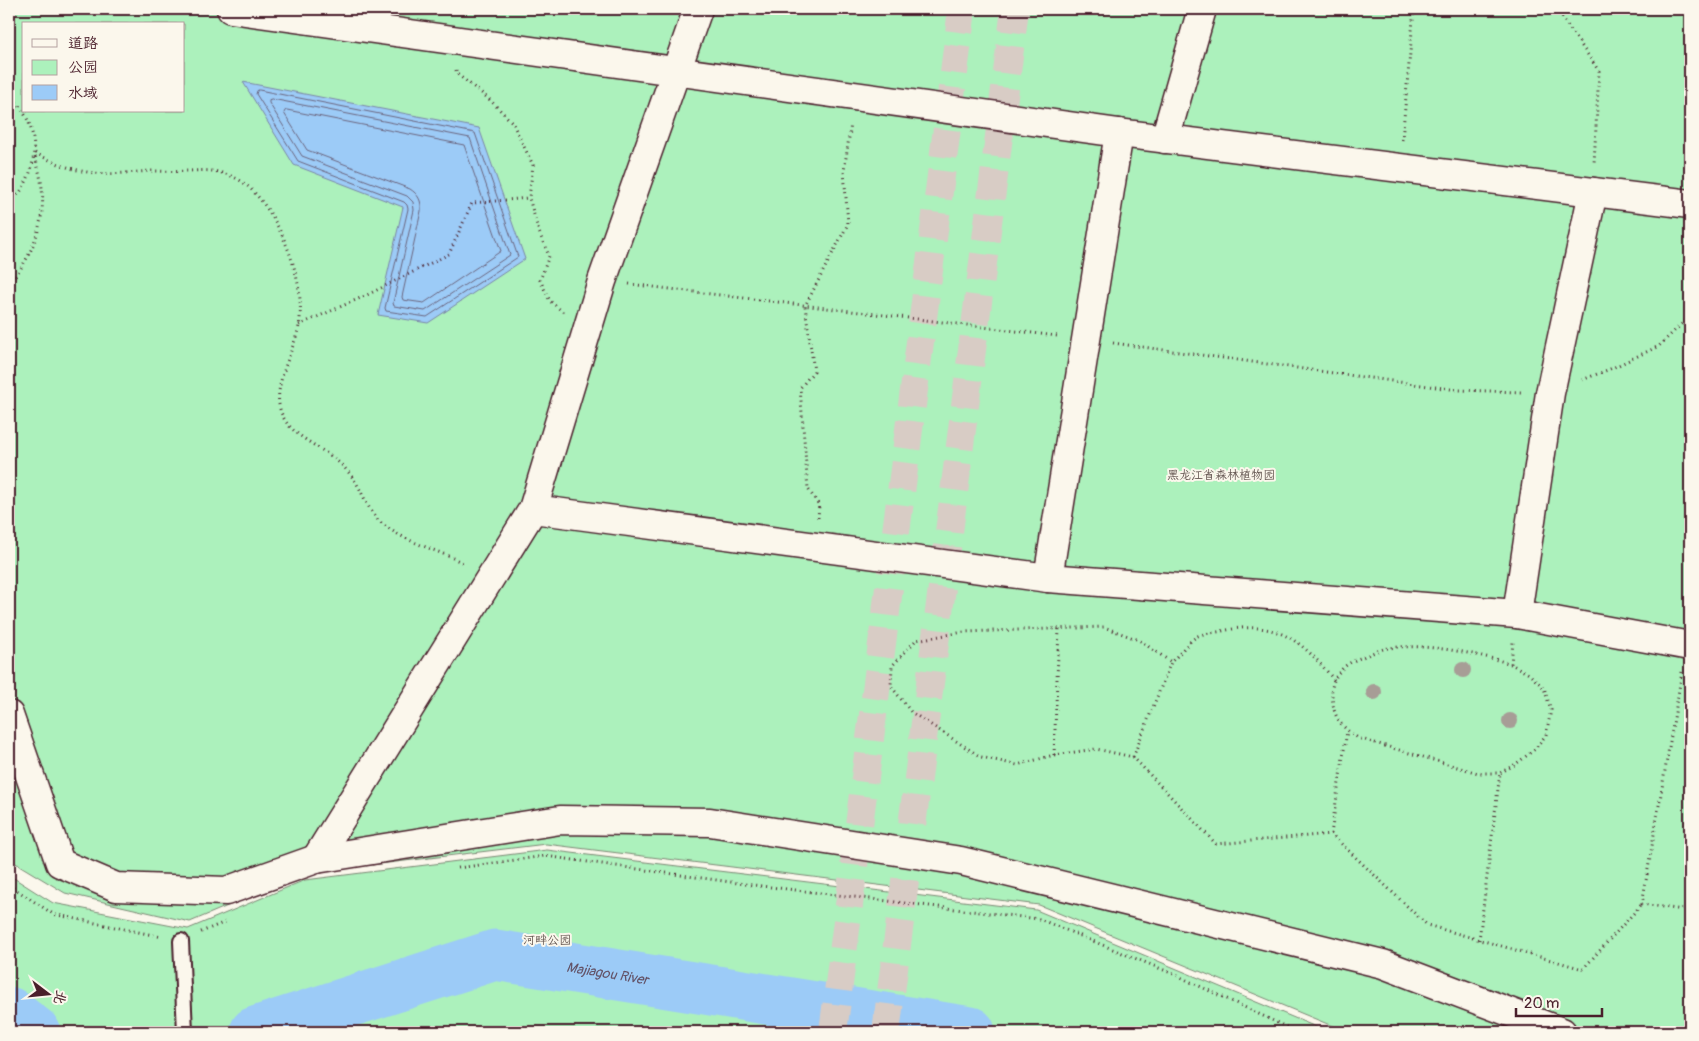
<svg xmlns="http://www.w3.org/2000/svg" width="1699" height="1041" viewBox="0 0 1699 1041" font-family="Pangolin,'LXGW WenKai TC',sans-serif">
<style>
.green{fill:#acf1bc;stroke:#7b8874;fill-rule:evenodd}
.water{fill:#9ccbf7;stroke:#7b86a5}
.lines{fill:none;stroke-linecap:round;stroke-linejoin:round}
.shore{stroke:#6b647d;stroke-width:1}
.river{stroke:#9ccbf7;stroke-width:51}
.primary-tunnel{stroke:#d8ccc5;stroke-width:28;stroke-dasharray:28 14;stroke-linecap:butt}
.service-casing{stroke:#4a1f2b;stroke-width:18}
.minor-casing{stroke:#4a1f2b;stroke-width:31}
.path{stroke:#4a1f2b;stroke-width:3;stroke-dasharray:1 4;stroke-linecap:butt}
.service{stroke:#fbf7ec;stroke-width:14}
.minor{stroke:#fbf7ec;stroke-width:28}
.tree{fill:#a79d96}
.labels{text-anchor:middle;stroke-width:4;stroke-linejoin:round;paint-order:stroke}
.park-label{font-size:12px;fill:#62544f;stroke:#fbf7ec}
.water-label{font-size:14px;font-style:italic;fill:#635368;stroke:#fbf7ec}
</style>
<rect width="100%" height="100%" fill="#fbf7ec"/>
<filter id="ink" filterUnits="userSpaceOnUse"><feTurbulence type="fractalNoise" baseFrequency=".02" numOctaves="2"/><feDisplacementMap in="SourceGraphic" scale="10" xChannelSelector="R" yChannelSelector="G"/><feConvolveMatrix kernelMatrix="1 2 1 2 8 2 1 2 1" color-interpolation-filters="sRGB"/></filter>
<g filter="url(#ink)">
<!-- green -->
<g class="green">
<path d="M9 9H1690V1032H1347L1039 905 546 844 305 873 190 922 65 893 9 859ZM24 24H184V111H24Z"/>
<path d="M547 850 1036 910 1328 1032H9V875L53 903 188 929 305 880Z"/>
</g>
<!-- water -->
<path class="water" d="M243 82 479 128 525 259 428 323 378 315 403 207 294 165Z"/>
<g class="lines">
<!-- shore -->
<g class="shore">
<path d="M259 90 475 133 518 257 427 317 386 311 385 308 408 209 407 205 404 202 298 161 256 94 257 91Z"/>
<path d="M272 99 470 138 510 255 425 311 394 306 393 303 414 210 413 202 407 196 302 156 269 103V100Z"/>
<path d="M287 110 464 145 501 251 424 303 403 300 402 297 421 211C422 201 418 194 410 189L307 150 284 113 285 111Z"/>
</g>
<!-- river -->
<g class="river">
<path d="M9 1012 35 1032"/>
<path id="s1" d="M255 1032 495 955 970 1032"/>
</g>
<!-- primary-tunnel -->
<g class="primary-tunnel">
<path d="M833 1032 962 9"/>
<path d="M886 1032 1015 9"/>
</g>
<defs>
<path id="service" d="M181 941 185 1032"/>
<g id="minor">
<path d="M231 9 1119 133 1690 204"/>
<path d="M1165 139 1202 9"/>
<path d="M533 509 1048 578 1517 614 1690 646"/>
<path d="M1048 578 1119 133"/>
<path d="M1517 614 1550 393 1593 192"/>
<path d="M9 715 60 863 116 887 226 891 316 859 560 820 710 822 961 861 1383 964 1562 1032"/>
<path d="M316 859 533 509 602 281 698 9"/>
</g>
</defs>
<!-- service casing -->
<use href="#service" class="service-casing"/>
<!-- minor casing -->
<use href="#minor" class="minor-casing"/>
<!-- path -->
<g class="path">
<path d="M1556 9 1599 71 1594 164"/>
<path d="M456 70 457 74 489 99 512 122 533 165 529 198 539 232 549 256 540 280 550 301 563 312"/>
<path d="M9 95C13 100 19 104 22 110 42 139 36 181 9 204"/>
<path d="M1402 140 1414 9"/>
<path d="M35 153C55 163 73 171 95 173 114 175 133 172 152 171 163 171 174 172 186 171 194 171 204 170 212 171 222 172 236 177 244 183 279 211 307 281 299 326 294 350 273 385 280 409 287 435 319 445 337 461 345 467 352 476 357 484 365 498 370 515 384 525 407 543 439 550 465 564"/>
<path d="M9 284C31 259 46 222 42 188 41 177 37 165 35 154"/>
<path d="M629 284 1057 336"/>
<path d="M299 325 365 296 449 254 472 203 529 198"/>
<path d="M1113 343 1458 390 1521 392"/>
<path d="M1582 380 1610 369 1659 346 1690 316"/>
<path d="M818 518 819 505 808 489 800 388 814 371 805 306 848 224 844 171 851 124"/>
<path d="M1511 664C1477 653 1424 643 1389 648 1379 649 1369 655 1360 658 1344 664 1330 677 1332 695 1333 717 1340 726 1358 738L1478 773H1500L1516 764 1535 749 1546 735 1551 710 1544 688 1529 674 1511 664 1513 642"/>
<path d="M1682 672 1642 904 1690 911"/>
<path d="M1334 680C1302 640 1276 619 1222 631 1214 633 1202 633 1196 637 1187 643 1179 655 1171 662L1139 640 1104 627 964 632 916 640 892 666 891 686 911 712 981 757 1017 765 1054 755 1096 749 1133 757 1216 844 1331 834 1427 925 1583 969 1642 904"/>
<path d="M1054 755 1059 629"/>
<path d="M1133 757 1171 662"/>
<path d="M1331 834 1347 731"/>
<path d="M458 868 545 856 745 884 1039 919 1176 975 1297 1032"/>
<path d="M9 885 53 914 162 937"/>
<path d="M201 932 228 921"/>
<path d="M1479 940 1500 773"/>
</g>
<!-- service -->
<use href="#service" class="service"/>
<!-- minor -->
<use href="#minor" class="minor"/>
</g>
<!-- trees -->
<g class="tree">
<circle cx="1463" cy="670" r="8"/>
<circle cx="1374" cy="692" r="8"/>
<circle cx="1510" cy="721" r="8"/>
</g>
</g>
<g class="labels">
<!-- park labels -->
<g class="park-label">
<text x="1221" y="479">黑龙江省森林植物园</text>
<text x="547" y="944">河畔公园</text>
</g>
<!-- water labels -->
<g class="water-label">
<text dy="5" stroke="none"><textPath href="#s1" startOffset="366">Majiagou River</textPath></text>
</g>
</g>
<!-- margin -->
<rect width="1699" height="1041" fill="none" stroke="#fbf7ec" stroke-width="30"/>
<rect x="15" y="15" width="1669" height="1011" fill="none" stroke="#4a1f2b" stroke-width="2" filter="url(#ink)"/>
<!-- legend -->
<rect x="22" y="22" width="162" height="90" fill="#fbf7ec" stroke="#b4a19f"/>
<rect x="32" y="39" width="25" height="8" fill="#fbf7ec" stroke="#b4a19f"/>
<text x="68" y="48" font-size="15" fill="#4a1f2b">道路</text>
<rect x="32" y="60" width="25" height="15" fill="#acf1bc" stroke="#b4a19f"/>
<text x="68" y="72" font-size="15" fill="#4a1f2b">公园</text>
<rect x="32" y="85" width="25" height="15" fill="#9ccbf7" stroke="#b4a19f"/>
<text x="68" y="98" font-size="15" fill="#4a1f2b">水域</text>
<!-- north arrow -->
<g transform="translate(48 994) rotate(106)" stroke="#fbf7ec" stroke-width="4" paint-order="stroke">
<path d="M0-4L9 19L0 12L-9 19Z" fill="#4a1f2b"/>
<text y="-8" font-size="14" font-weight="bold" text-anchor="middle" fill="#4a1f2b">北</text>
</g>
<!-- scale -->
<path d="M1516 1008v8h86v-8" fill="none" stroke="#4a1f2b" stroke-width="2.5"/>
<text x="1524" y="1008" font-size="15" fill="#4a1f2b" stroke="#fbf7ec" stroke-width="4" paint-order="stroke">20 m</text>
</svg>
